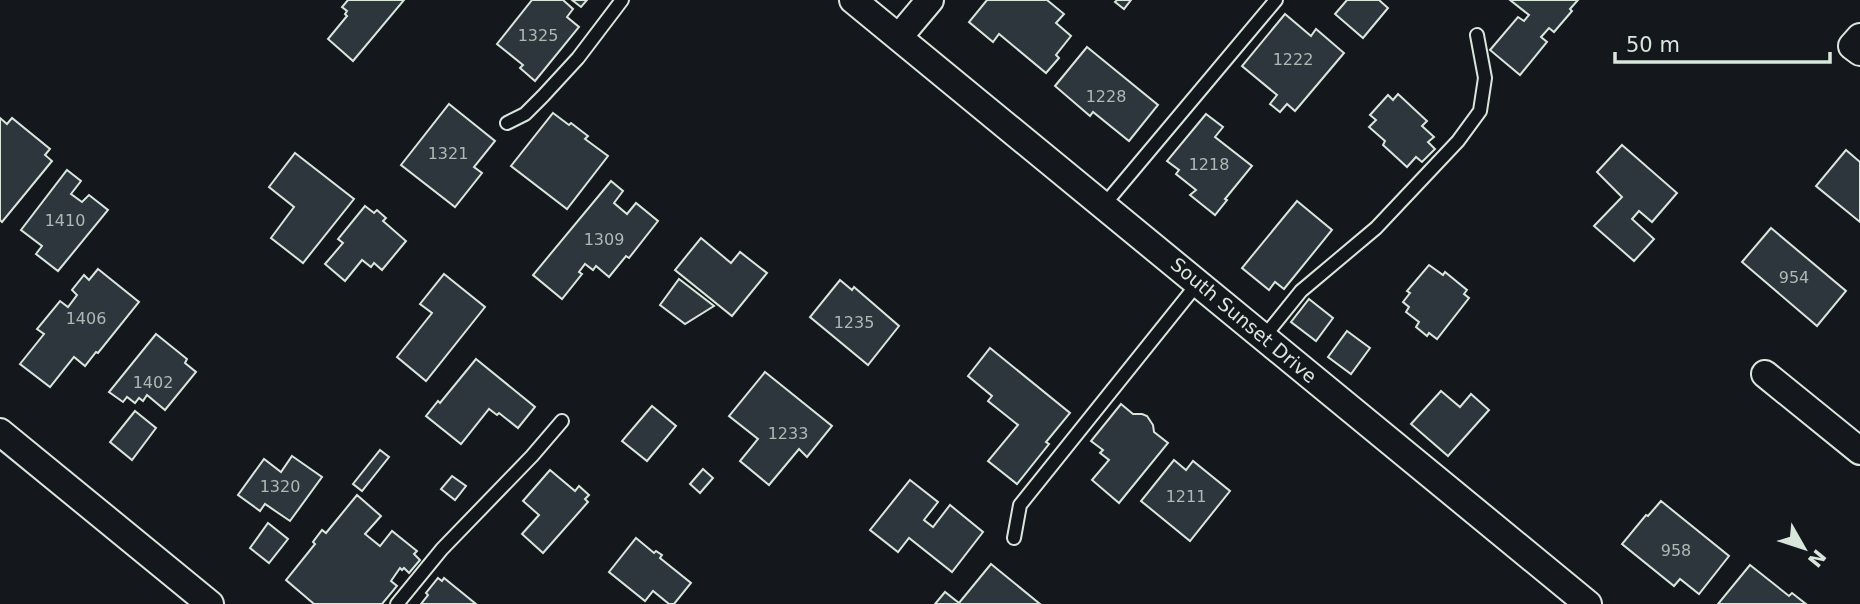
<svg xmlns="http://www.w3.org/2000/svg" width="1860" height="604" viewBox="0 0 1860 604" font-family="'DejaVu Sans',sans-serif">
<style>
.building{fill:#2c363c;stroke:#d8e6dc;stroke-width:2}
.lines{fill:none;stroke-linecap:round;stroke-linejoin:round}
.lane-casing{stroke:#d8e6dc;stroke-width:16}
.street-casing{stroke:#d8e6dc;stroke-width:30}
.lane{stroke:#14181c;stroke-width:12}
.street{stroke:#14181c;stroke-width:26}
.labels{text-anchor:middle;stroke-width:5;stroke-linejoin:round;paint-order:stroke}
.number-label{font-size:16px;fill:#adbab4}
.street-label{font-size:19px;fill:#d8e6dc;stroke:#14181c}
</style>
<rect width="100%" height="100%" fill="#14181c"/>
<!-- building -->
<g class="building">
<path d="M348 0H404L353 61 328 39 347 16 345 14 347 11 342 7Z"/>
<path d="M532 0H563L573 9 567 17 579 27 535 81 520 68 523 65 497 44Z"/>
<path d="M572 0H587L581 7Z"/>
<path d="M987 0H1047L1064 14 1056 23 1071 36 1056 55 1059 58 1046 73 999 34 993 42 969 22Z"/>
<path d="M1117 0H1131L1124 9 1115 2Z"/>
<path d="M1347 0H1379L1388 8 1363 38 1335 14Z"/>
<path d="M1510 0H1578L1570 9 1572 11 1554 32 1549 28 1541 37 1547 42 1520 75 1490 50 1518 17 1524 21 1529 15Z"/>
<path d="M1285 14 1311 36 1316 29 1344 53 1295 111 1287 104 1280 112 1270 104 1277 95 1242 66Z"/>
<path d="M1087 47 1158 105 1129 141 1093 112 1090 116 1055 86Z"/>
<path d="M1398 94 1427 121 1422 126 1434 137 1428 142 1435 149 1422 162 1416 157 1407 167 1383 145 1385 141 1369 127 1376 120 1370 115 1388 95 1393 100Z"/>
<path d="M449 104 495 141 474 167 482 173 455 207 401 165Z"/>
<path d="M553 113 569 125 571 123 588 136 585 139 608 156 567 209 511 166Z"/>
<path d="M1206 114 1223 127 1215 137 1252 166 1225 199 1227 200 1215 215 1190 195 1196 190 1176 174 1179 170 1167 161Z"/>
<path d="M0 118 7 124 12 118 50 149 45 155 52 161 2 222 0 220Z"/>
<path d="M1622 145 1677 193 1652 222 1639 211 1632 219 1654 239 1634 261 1594 226 1622 197 1597 172Z"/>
<path d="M1846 150 1860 162V222L1816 186Z"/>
<path d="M295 153 354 199 303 263 271 238 294 207 269 187Z"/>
<path d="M67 170 81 181 71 194 82 202 89 195 108 210 58 271 36 254 42 246 21 230Z"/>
<path d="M611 181 623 191 614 203 627 214 636 203 658 221 629 258 626 256 609 277 596 266 593 270 585 264 579 272 582 274 562 299 533 275Z"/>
<path d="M1297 201 1332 230 1284 289 1275 282 1269 290 1242 268Z"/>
<path d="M365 206 374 213 377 210 386 218 383 221 406 241 382 270 374 263 371 267 362 260 345 281 325 264 343 243 338 239Z"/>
<path d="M1771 228 1846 291 1817 326 1742 262Z"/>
<path d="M701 238 731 263 740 252 767 273 732 316 675 270Z"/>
<path d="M1429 265 1443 275 1445 272 1467 290 1464 294 1469 298 1437 339 1429 333 1427 336 1416 327 1419 322 1406 312 1409 307 1403 302 1410 293 1407 291Z"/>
<path d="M98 269 139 302 98 353 96 352 85 366 74 357 50 387 20 364 44 334 37 329 60 301 68 307 77 295 72 290 84 275 89 280Z"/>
<path d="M444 274 485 307 426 381 397 357 432 313 420 304Z"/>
<path d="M679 279 714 306 685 324 660 305Z"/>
<path d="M840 280 852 290 854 287 899 326 868 365 810 317Z"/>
<path d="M1309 299 1333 318 1316 341 1291 322Z"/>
<path d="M1347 331 1370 348 1351 374 1328 357Z"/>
<path d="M156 334 187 359 185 363 196 372 165 410 147 395 143 401 139 398 135 403 127 397 123 402 109 392Z"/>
<path d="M990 348 1070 413 1046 442 1049 444 1017 484 988 461 1018 425 988 401 992 396 968 376Z"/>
<path d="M476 359 535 407 518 428 499 413 497 415 489 409 461 444 426 416 438 401 440 403Z"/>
<path d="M765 372 832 426 807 457 799 449 769 485 740 461 758 439 729 416Z"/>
<path d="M1441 391 1460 407 1471 394 1489 410 1448 456 1411 424Z"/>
<path d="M1121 404 1133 414H1142L1147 416 1153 425 1154 432 1168 443 1119 503 1092 480 1109 460 1100 453 1103 450 1091 441Z"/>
<path d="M652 406 676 426 647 461 622 441Z"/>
<path d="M135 411 156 428 132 460 110 442Z"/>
<path d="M380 450 389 457 362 491 353 484Z"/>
<path d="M292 456 322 477 290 521 265 504 260 511 238 495 264 459 281 472Z"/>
<path d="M1174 460 1186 470 1193 461 1230 491 1190 541 1141 501Z"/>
<path d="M703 469 713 478 700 493 690 484Z"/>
<path d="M550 470 575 491 579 486 589 495 585 499 588 502 543 553 522 534 539 515 523 501Z"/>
<path d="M452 476 466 486 455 500 441 489Z"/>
<path d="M910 480 938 502 924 520 933 527 950 505 983 532 952 572 909 538 898 552 870 530Z"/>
<path d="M357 495 381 516 365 534 380 546 392 531 417 551 414 554 420 560 409 573 404 568 402 570 400 568 391 581 397 586 382 604H314L286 580 315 544 313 542 322 530 326 533Z"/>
<path d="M1661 501 1729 556 1699 594 1680 579 1674 586 1622 544 1646 515 1648 516Z"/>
<path d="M268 523 288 539 269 563 250 548Z"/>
<path d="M636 538 654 553 656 551 662 555 660 558 691 583 674 604H669L653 591 645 601 609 572Z"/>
<path d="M991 564 1040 604H935L945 592 959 603Z"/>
<path d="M1750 565 1789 596 1792 593 1806 604H1718Z"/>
<path d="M438 578 442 581 444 578 476 604H421L428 595 426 593Z"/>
</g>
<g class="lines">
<defs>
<g id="lane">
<path d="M507 123 525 114 543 96 578 58 622 0"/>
<path d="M1104 205 1276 0"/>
<path d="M1264 337 1301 291 1376 228 1458 141 1480 111 1485 78 1477 35"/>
<path d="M1014 538 1020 505 1198 283"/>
<path d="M397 604 442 549 532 456 562 421"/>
</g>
<g id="street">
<path d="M853 0 1588 604"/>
<path d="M899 37 930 0"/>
<path d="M1860 37 1852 46 1860 52"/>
<path d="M1765 374 1860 451"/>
<path d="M0 432 210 604"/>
</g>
</defs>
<!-- lane casing -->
<use href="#lane" class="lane-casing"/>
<!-- street casing -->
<use href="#street" class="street-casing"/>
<!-- lane -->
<use href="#lane" class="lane"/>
<!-- street -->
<use href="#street" class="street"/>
</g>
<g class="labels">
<!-- number labels -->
<g class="number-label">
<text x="538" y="41">1325</text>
<text x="1293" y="65">1222</text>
<text x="1106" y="102">1228</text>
<text x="448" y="159">1321</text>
<text x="1209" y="170">1218</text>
<text x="65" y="226">1410</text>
<text x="604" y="245">1309</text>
<text x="1794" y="283">954</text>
<text x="86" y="324">1406</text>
<text x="854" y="328">1235</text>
<text x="153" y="388">1402</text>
<text x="788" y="439">1233</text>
<text x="280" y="492">1320</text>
<text x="1186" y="502">1211</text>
<text x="1676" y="556">958</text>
</g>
<!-- street labels -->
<g class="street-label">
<text transform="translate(1244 320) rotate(40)" y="7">South Sunset Drive</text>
</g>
</g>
<!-- north arrow -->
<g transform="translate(1804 548) rotate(129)" stroke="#14181c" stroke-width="5" paint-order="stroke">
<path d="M0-5L12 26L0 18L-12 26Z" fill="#d8e6dc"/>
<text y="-10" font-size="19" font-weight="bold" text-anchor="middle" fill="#d8e6dc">N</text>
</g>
<!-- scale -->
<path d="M1615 52v10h215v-10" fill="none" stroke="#d8e6dc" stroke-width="3.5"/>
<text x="1626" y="52" font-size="21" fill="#d8e6dc" stroke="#14181c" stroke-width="5" paint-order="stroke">50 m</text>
</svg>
